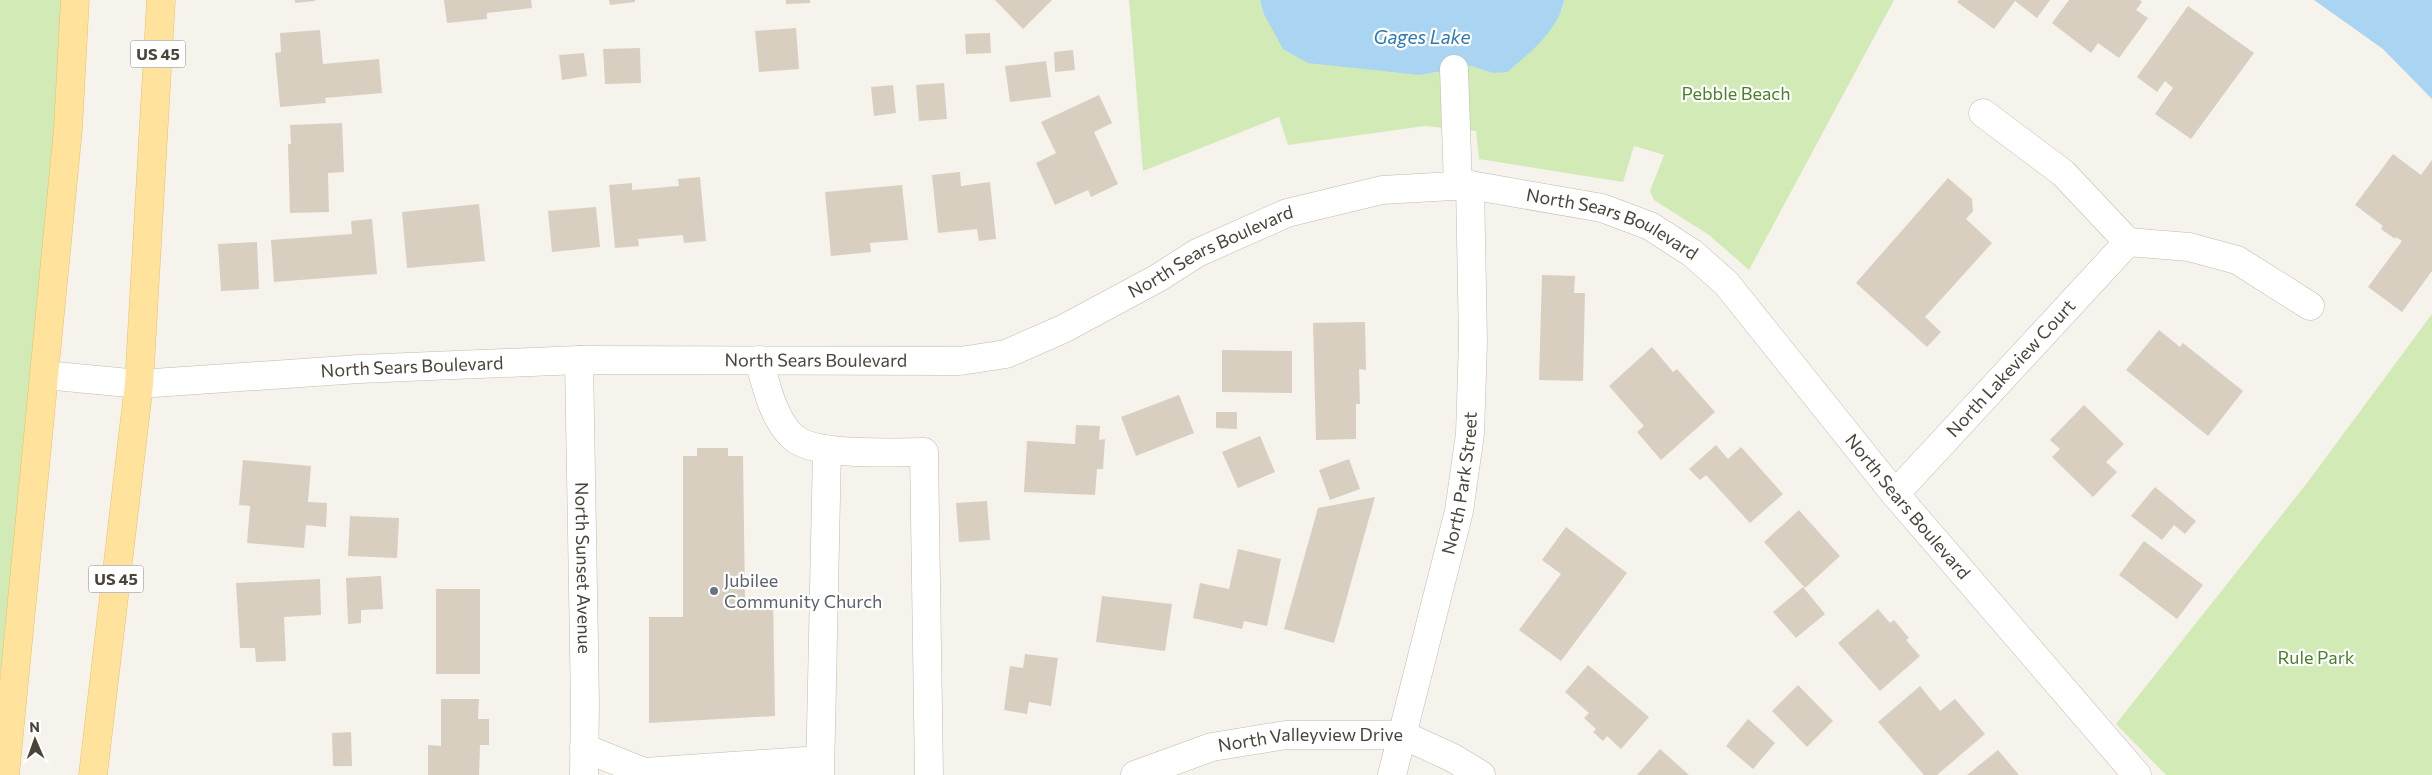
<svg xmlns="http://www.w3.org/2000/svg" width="2432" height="775" viewBox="0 0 2432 775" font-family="Commissioner,sans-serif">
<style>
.green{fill:#d2eab5}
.water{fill:#a9d4f2}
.building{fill:#d8cfc1}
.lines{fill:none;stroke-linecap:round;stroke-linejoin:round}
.minor-casing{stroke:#c2bbae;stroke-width:29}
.major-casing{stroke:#e6c16a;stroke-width:29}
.minor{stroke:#fff;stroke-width:28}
.major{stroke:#ffe39c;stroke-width:28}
.worship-dot{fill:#6b7280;stroke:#fff;stroke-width:2}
.labels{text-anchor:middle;stroke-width:4.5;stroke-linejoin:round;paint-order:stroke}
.shield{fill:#fff;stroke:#817c74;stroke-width:1}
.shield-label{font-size:16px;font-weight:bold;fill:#4b4439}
.park-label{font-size:18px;fill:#4a7f2a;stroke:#fff}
.street-label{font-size:18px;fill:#4b4439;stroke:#fff}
.worship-label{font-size:18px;fill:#5b616d;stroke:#fff;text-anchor:start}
.water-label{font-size:19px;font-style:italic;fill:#2e7ab2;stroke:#fff}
</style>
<rect width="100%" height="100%" fill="#f6f3ec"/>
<!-- green -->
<g class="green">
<path d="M0 0H71L41 430 0 675Z"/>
<path d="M1129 0H1260L1264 14 1420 75 1471 66 1493 73 1562 10 1564 0H1894L1749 270 1709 235 1654 200 1650 191 1664 155 1634 146 1623 182 1479 159 1476 131 1425 126 1288 145 1279 117 1143 171Z"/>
<path d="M2432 314V775H2166L2116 724 2307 483Z"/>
</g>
<!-- water -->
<g class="water">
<path d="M1260 0H1564C1559 30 1529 54 1507 72L1493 73 1471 66 1420 75 1308 63 1283 49 1264 14Z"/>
<path d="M2314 0H2432V99L2383 49Z"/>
</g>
<!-- building -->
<g class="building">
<path d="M295 0H315V1L295 3Z"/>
<path d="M444 0H531L532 8 487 13V19L447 23Z"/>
<path d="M609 0H635V2L610 5Z"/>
<path d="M786 0H810V3L786 4Z"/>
<path d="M995 0H1052L1023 29Z"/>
<path d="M1959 0H2050L2037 18 2015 1 1994 29 1957 2Z"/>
<path d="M2069 0H2140L2142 2 2136 10 2148 18 2119 58 2098 43 2091 53 2052 23Z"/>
<path d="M2188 6 2254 53 2191 139 2155 114 2173 88 2165 81 2157 92 2137 77Z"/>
<path d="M796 28 799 69 759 72 755 31Z"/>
<path d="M320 30 323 64 379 59 382 93 325 98 326 103 280 107 275 53 281 52 280 33Z"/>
<path d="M990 33 991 53 966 54 965 34Z"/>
<path d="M640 48 641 83 605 84 603 49Z"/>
<path d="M1073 50 1075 70 1055 72 1054 52Z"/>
<path d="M584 53 587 76 562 80 559 55Z"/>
<path d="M1046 61 1051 97 1010 102 1005 66Z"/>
<path d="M944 83 947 119 919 121 916 85Z"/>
<path d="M893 85 896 113 874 116 871 87Z"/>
<path d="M1099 95 1112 123 1094 132 1118 184 1091 197 1088 190 1055 205 1036 163 1056 153 1041 122Z"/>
<path d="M342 123 344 172 328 173 329 212 290 213 288 144H291L290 125Z"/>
<path d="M2393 154 2421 175 2432 160V271L2402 312 2368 287 2402 241 2396 237 2395 239 2381 229 2383 226 2355 205Z"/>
<path d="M960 172 961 186 990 182 996 239 979 241 977 229 938 233 932 175Z"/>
<path d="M700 177 706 241 684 243 683 235 638 239 639 246 615 248 609 185 632 183V190L679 186 678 179Z"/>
<path d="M1948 178 1972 199 1973 211 1966 219 1992 243 1925 317 1941 332 1927 347 1856 283Z"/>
<path d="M902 185 908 240 870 243 871 252 831 256 825 192Z"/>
<path d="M479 204 485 261 407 268 402 212Z"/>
<path d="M596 207 600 247 552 252 548 211Z"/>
<path d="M372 219 377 274 274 282 271 240 352 234 351 221Z"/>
<path d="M257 242 259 289 221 291 218 244Z"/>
<path d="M1542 275 1575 276 1574 293H1585L1583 381 1539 380Z"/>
<path d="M1365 322 1366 370 1359 369 1360 404H1356V439L1316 440 1313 323Z"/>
<path d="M2159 330 2180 347 2183 343 2243 391 2208 436 2126 370Z"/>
<path d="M1652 347 1673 372 1677 369 1715 412 1661 460 1637 432 1644 426 1609 386Z"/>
<path d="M1222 350 1292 351V393L1222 392Z"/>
<path d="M1179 395 1194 433 1136 456 1121 417Z"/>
<path d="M2084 405 2124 444 2106 462 2117 472 2093 497 2052 457 2060 449 2050 440Z"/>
<path d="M1216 412H1237V429L1216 428Z"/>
<path d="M1076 425 1100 426 1099 440 1105 439 1103 469H1097L1095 495 1024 492 1027 441 1075 444Z"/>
<path d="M1260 436 1275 472 1238 488 1222 452Z"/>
<path d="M1716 445 1728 459 1741 447 1783 494 1750 523 1706 475 1700 480 1689 469Z"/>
<path d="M697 448H728V456H743L745 600 773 599 775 716 649 723V617H683V456H697Z"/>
<path d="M1349 459 1360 489 1330 500 1319 470Z"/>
<path d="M243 460 311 466 308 502 327 503 326 527 306 525 304 548 247 543 250 506 239 505Z"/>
<path d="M2155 487 2196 521 2185 534 2174 525 2162 540 2131 516Z"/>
<path d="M1375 497 1334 643 1284 629 1318 508Z"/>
<path d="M987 501 990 540 959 542 956 503Z"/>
<path d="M1799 510 1840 556 1805 588 1764 542Z"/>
<path d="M350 516 399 518 397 558 348 556Z"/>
<path d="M1566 527 1627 573 1561 661 1519 630 1561 574 1542 560Z"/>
<path d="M2144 541 2203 585 2177 619 2119 575Z"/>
<path d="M1238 549 1281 559 1267 626 1244 621 1242 629 1193 618 1200 583 1229 589Z"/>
<path d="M381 576 383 609 361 610V623L348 624 346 578Z"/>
<path d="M320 579 321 615 284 617 286 661 256 662 255 648H240L236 583Z"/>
<path d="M1803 587 1825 614 1796 638 1773 612Z"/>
<rect x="436" y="589" width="44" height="85"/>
<path d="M1102 596 1172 604 1165 651 1096 642Z"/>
<path d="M1878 609 1890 623 1894 620 1909 638 1906 640 1920 656 1880 691 1838 643Z"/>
<path d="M1025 654 1058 658 1051 706 1029 702 1027 714 1004 710 1010 666 1023 668Z"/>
<path d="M1588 665 1649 717 1621 749 1607 736 1603 741 1593 732 1596 729 1584 718 1589 713 1565 692Z"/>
<path d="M1798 685 1833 721 1807 747 1772 711Z"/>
<path d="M1920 686 1940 711 1955 699 1985 734 1937 775H1924L1878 722Z"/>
<path d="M441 699H479L478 719H489V745H480L479 775H428V745L441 746Z"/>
<path d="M1748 719 1775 743 1753 769 1726 746Z"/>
<path d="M351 732 352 766H333L332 733Z"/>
<path d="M1660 749 1689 775H1637Z"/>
<path d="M1998 750 2019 775H1967Z"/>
</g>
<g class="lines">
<defs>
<g id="minor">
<path d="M1454 69 1458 186"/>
<path d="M1983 113 2063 173 2128 242"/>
<path id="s1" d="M579 360 585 704 584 775"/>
<path d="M759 360C766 385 773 419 793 437 814 457 894 452 924 452L929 775"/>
<path id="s2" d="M45 375 139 384 359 369 579 360 960 361 1006 354 1063 329 1158 278 1197 253 1287 213 1382 190 1470 185 1602 208 1650 226 1692 253 1726 283 1895 494 2137 775"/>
<path id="s3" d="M1895 494 2128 242 2189 247 2237 260 2310 306"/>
<path d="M584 748 644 772V775"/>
<path d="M644 772 820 760"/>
<path d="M820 775 827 451"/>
<path id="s4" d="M1135 775 1212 747 1286 735H1403L1453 758 1481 775"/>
<path id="s5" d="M1392 775 1459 511 1470 434 1473 341 1470 185"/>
</g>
<g id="major">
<path d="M5 775 68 129 75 0"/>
<path d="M93 775 139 384 161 0"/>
</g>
</defs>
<!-- minor casing -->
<use href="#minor" class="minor-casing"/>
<!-- major casing -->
<use href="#major" class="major-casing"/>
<!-- minor -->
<use href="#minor" class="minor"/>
<!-- major -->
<use href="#major" class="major"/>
</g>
<!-- markers -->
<circle class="worship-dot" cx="714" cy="591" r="5"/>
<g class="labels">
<!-- shield labels -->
<g class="shield">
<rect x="130.5" y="40.5" width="55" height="27" rx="4"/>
<rect x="88.5" y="565.5" width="55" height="27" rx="4"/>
</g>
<g class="shield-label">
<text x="158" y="60">US 45</text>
<text x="116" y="585">US 45</text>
</g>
<!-- park labels -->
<g class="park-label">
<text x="1736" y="100">Pebble Beach</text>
<text x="2316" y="664">Rule Park</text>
</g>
<!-- street labels -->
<g class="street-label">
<text dy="6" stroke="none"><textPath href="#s2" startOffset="1612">North Sears Boulevard</textPath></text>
<text dy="6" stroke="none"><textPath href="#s2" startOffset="1192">North Sears Boulevard</textPath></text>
<text dy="6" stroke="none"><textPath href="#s2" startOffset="772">North Sears Boulevard</textPath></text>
<text dy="6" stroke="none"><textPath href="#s2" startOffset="368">North Sears Boulevard</textPath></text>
<text dy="6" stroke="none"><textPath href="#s3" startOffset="171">North Lakeview Court</textPath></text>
<text dy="6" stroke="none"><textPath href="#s5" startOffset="300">North Park Street</textPath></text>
<text dy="6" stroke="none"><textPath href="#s2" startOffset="2032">North Sears Boulevard</textPath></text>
<text dy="6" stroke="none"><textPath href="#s1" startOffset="208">North Sunset Avenue</textPath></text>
<text dy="6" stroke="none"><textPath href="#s4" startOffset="181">North Valleyview Drive</textPath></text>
</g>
<!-- worship labels -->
<g class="worship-label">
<text x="724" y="587">Jubilee<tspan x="724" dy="21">Community Church</tspan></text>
</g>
<!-- water labels -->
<g class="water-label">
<text x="1422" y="44">Gages Lake</text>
</g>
</g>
<!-- north arrow -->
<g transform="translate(35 740) rotate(358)" stroke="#ffffff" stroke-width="4" paint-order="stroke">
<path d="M0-4L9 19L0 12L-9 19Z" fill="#4b4439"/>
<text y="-8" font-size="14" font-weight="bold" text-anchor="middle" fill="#4b4439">N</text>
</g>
</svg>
